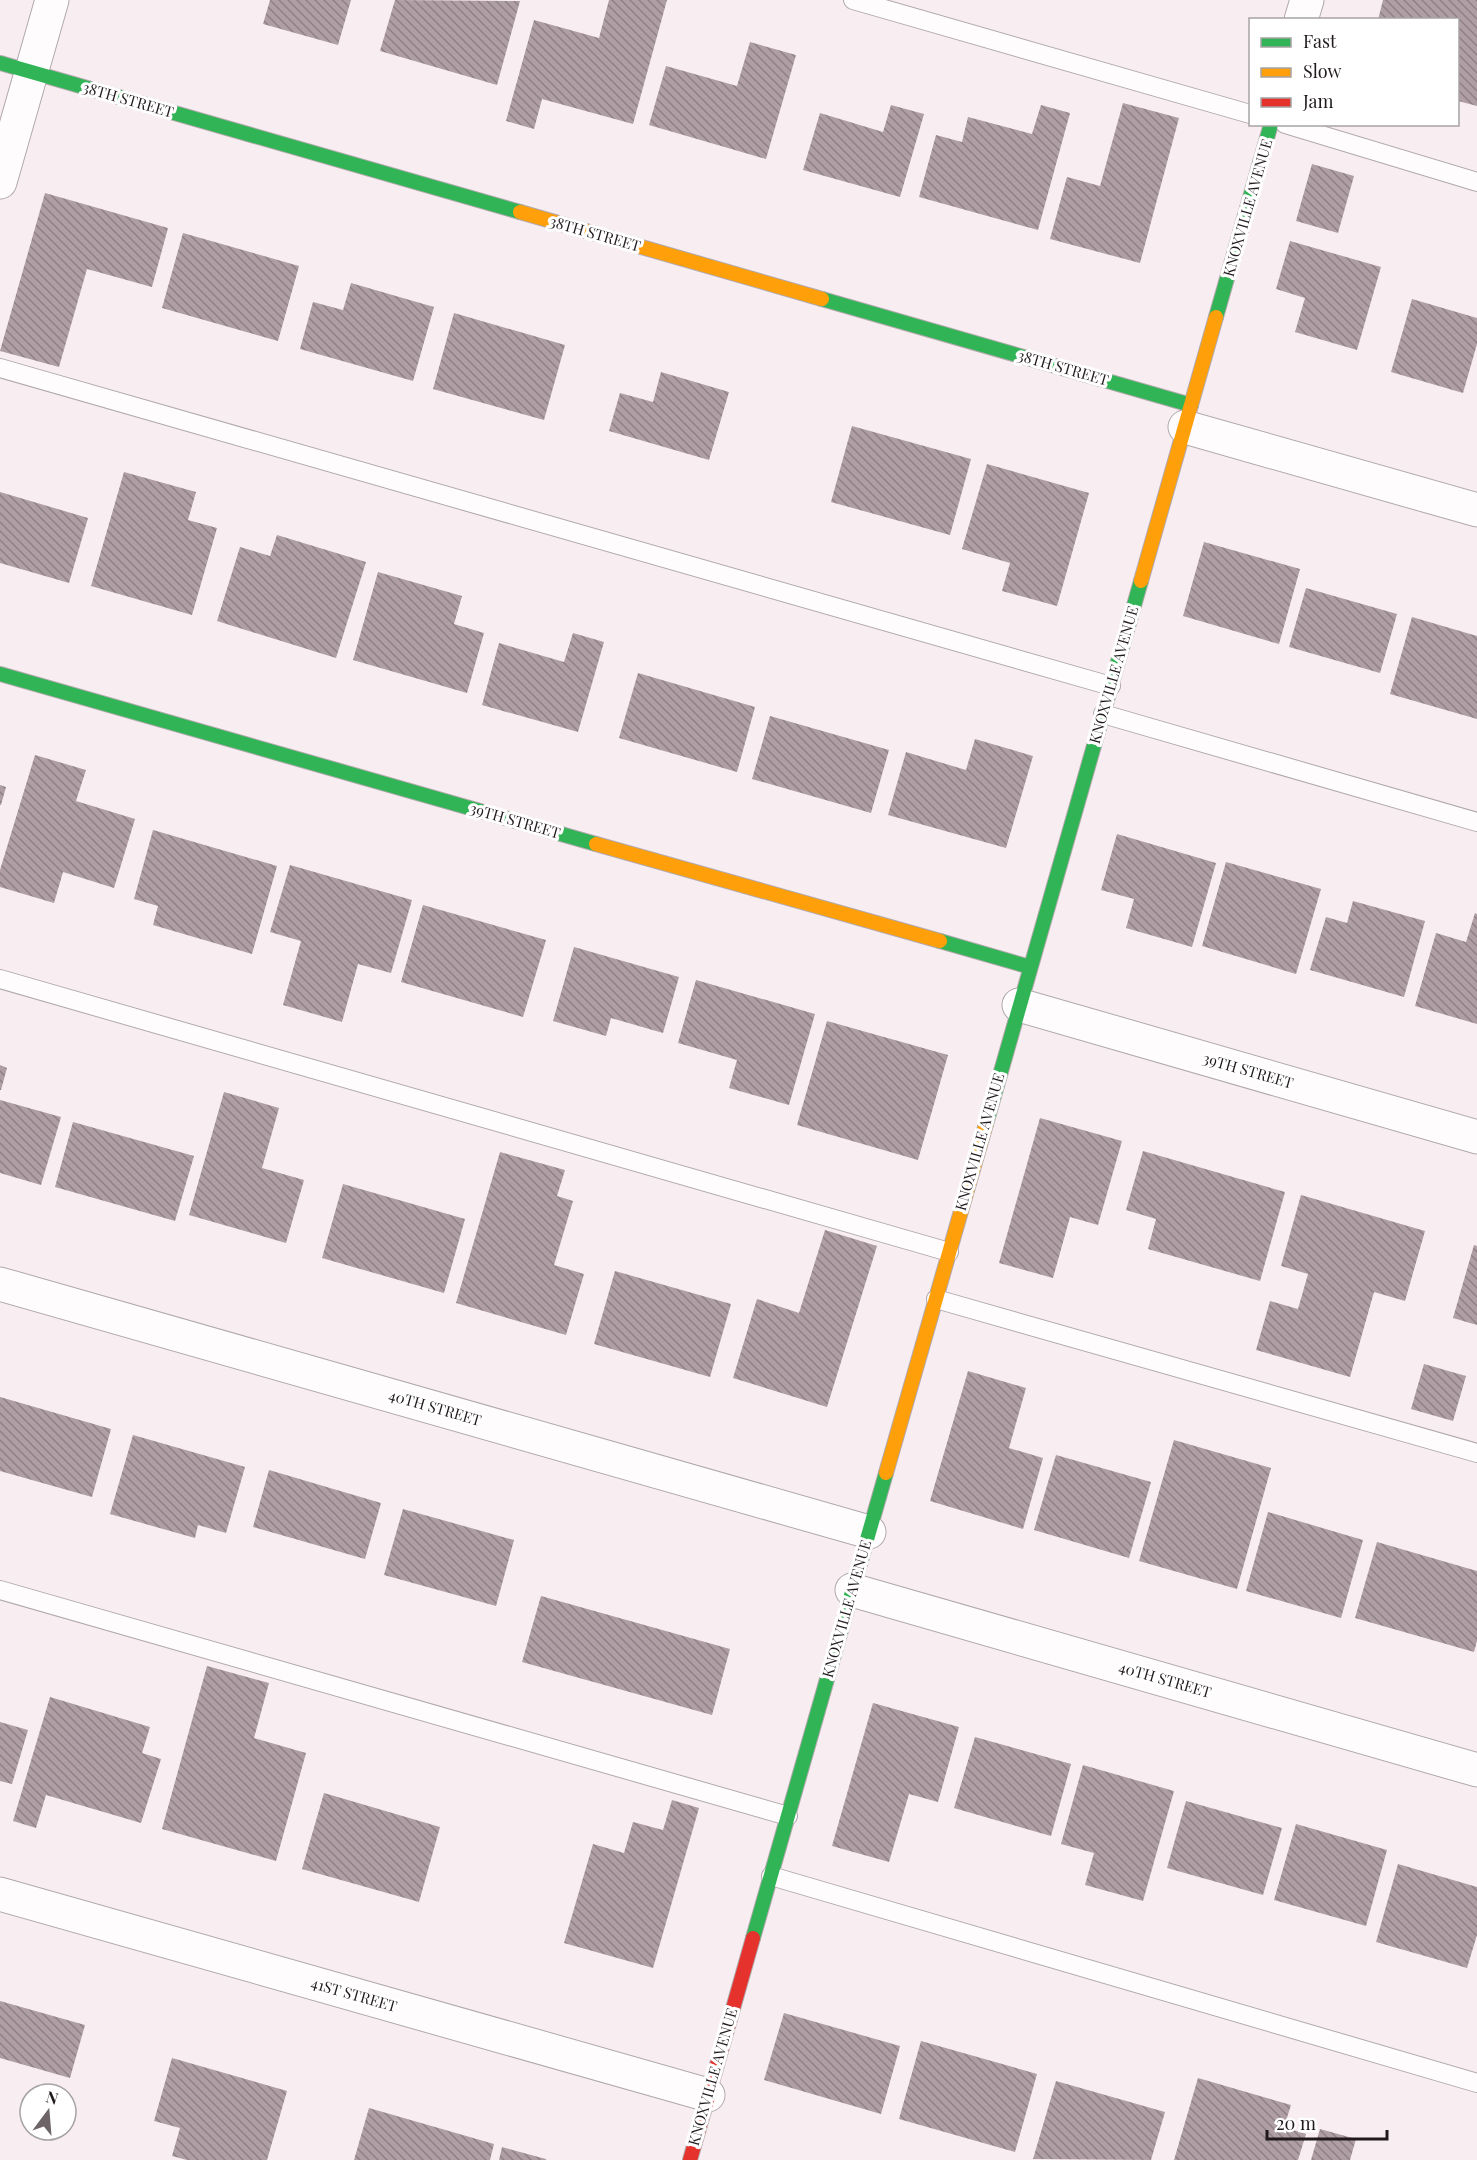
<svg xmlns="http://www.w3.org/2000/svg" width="1477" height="2160" viewBox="0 0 1477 2160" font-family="'Playfair Display',serif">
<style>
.building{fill:url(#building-back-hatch)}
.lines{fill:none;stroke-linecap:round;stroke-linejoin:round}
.lane-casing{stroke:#b1a9ac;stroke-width:20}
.street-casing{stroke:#b1a9ac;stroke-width:35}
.fast-casing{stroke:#b1a9ac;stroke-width:16}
.slow-casing{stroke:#b1a9ac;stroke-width:16}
.jam-casing{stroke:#b1a9ac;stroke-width:16}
.lane{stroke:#fefcfd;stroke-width:18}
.street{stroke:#fefcfd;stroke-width:33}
.fast{stroke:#30b455;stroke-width:14}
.slow{stroke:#ff9f0a;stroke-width:14}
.jam{stroke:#e5322d;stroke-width:14}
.labels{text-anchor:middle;stroke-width:6;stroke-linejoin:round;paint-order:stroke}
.street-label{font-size:15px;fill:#201a1c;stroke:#fff}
</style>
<defs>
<pattern id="building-back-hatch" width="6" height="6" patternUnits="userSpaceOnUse" patternTransform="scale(1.5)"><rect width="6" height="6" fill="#b09ea5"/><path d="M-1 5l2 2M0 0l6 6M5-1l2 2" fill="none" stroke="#8f8086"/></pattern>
</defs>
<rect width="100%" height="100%" fill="#f8eef1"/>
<!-- building -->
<g class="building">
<path d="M270 0H351L338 45 263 24Z"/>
<path d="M395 0 520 1 497 85 380 51Z"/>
<path d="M609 0H667L633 124 542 99 534 129 506 121 534 20 599 38Z"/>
<path d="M1383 0H1477V106L1458 101V20H1378Z"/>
<path d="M750 42 796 55 766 159 649 125 666 66 737 86Z"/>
<path d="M1123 103 1179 118 1140 263 1050 239 1067 177 1100 186Z"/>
<path d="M891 105 924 114 900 197 803 170 820 113 883 132Z"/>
<path d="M1041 105 1070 113 1038 230 919 197 936 135 962 142 968 117 1032 134Z"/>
<path d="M1312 164 1354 176 1338 233 1296 221Z"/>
<path d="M45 193 168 228 152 287 87 269 59 367 0 351Z"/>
<path d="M183 233 299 266 278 341 162 308Z"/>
<path d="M1290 241 1381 267 1357 350 1295 332 1305 298 1276 289Z"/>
<path d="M351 283 434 307 413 381 300 349 313 302 343 310Z"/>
<path d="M1412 299 1477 318V344L1463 393 1391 372Z"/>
<path d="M454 313 565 345 544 420 433 389Z"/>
<path d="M661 372 729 392 709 460 609 431 620 393 653 402Z"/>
<path d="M852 426 971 459 950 535 831 502Z"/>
<path d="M987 464 1089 493 1057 606 1002 591 1010 563 962 549Z"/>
<path d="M124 472 196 492 188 520 217 528 192 615 91 586Z"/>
<path d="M0 492 88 518 69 583 0 563Z"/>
<path d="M277 535 366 562 336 658 217 621 240 547 270 556Z"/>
<path d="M1204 542 1300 569 1279 644 1183 616Z"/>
<path d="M378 572 462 596 454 624 484 633 467 693 353 660Z"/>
<path d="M1306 588 1397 614 1380 673 1289 647Z"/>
<path d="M1412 617 1477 636V719L1390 694Z"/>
<path d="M573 633 604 642 578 732 482 705 499 643 564 662Z"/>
<path d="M638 673 755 707 737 772 619 738Z"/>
<path d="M770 716 889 750 871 813 752 779Z"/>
<path d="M975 739 1033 756 1006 848 888 815 906 752 966 770Z"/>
<path d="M35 755 86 770 76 801 135 819 114 888 63 872 54 903 0 887V870Z"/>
<path d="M0 785 6 787 1 805H0Z"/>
<path d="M153 830 277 866 252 954 153 925 158 906 134 899Z"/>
<path d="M1117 834 1216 863 1192 947 1126 928 1134 899 1101 890Z"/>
<path d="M1226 862 1321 889 1296 974 1202 946Z"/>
<path d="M290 865 412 900 391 973 358 964 342 1022 283 1005 301 941 270 932Z"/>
<path d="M1353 901 1425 921 1404 997 1310 970 1326 917 1347 923Z"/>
<path d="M423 905 546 940 523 1017 401 982Z"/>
<path d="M1475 913 1477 914V1024L1415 1006 1436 933 1466 942Z"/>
<path d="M574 947 679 977 663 1033 611 1018 606 1036 553 1021Z"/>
<path d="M696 980 815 1014 789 1105 729 1088 737 1060 678 1043Z"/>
<path d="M827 1021 948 1055 918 1160 797 1125Z"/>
<path d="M0 1065 7 1068 1 1090H0Z"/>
<path d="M224 1092 279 1108 262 1168 304 1180 286 1243 189 1215Z"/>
<path d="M0 1100 61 1117 41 1185 0 1173Z"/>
<path d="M1040 1118 1122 1141 1098 1225 1070 1217 1053 1278 999 1263Z"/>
<path d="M73 1122 194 1156 175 1221 55 1187Z"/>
<path d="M1143 1151 1285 1192 1260 1281 1148 1249 1156 1219 1126 1210Z"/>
<path d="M500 1152 565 1170 557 1196 573 1201 554 1265 584 1274 566 1335 456 1303Z"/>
<path d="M343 1184 465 1219 444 1293 322 1258Z"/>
<path d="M1301 1195 1425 1231 1405 1301 1374 1292 1350 1377 1256 1350 1270 1301 1298 1309 1308 1274 1281 1266Z"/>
<path d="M825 1230 877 1246 827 1407 733 1378 757 1299 799 1313Z"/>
<path d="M1474 1245 1477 1246V1325L1453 1318Z"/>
<path d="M615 1271 731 1304 710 1377 594 1344Z"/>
<path d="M1424 1364 1466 1376 1453 1421 1411 1409Z"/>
<path d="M968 1371 1026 1388 1009 1448 1043 1458 1023 1529 930 1501Z"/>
<path d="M0 1397 111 1429 92 1497 0 1471Z"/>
<path d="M133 1435 245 1467 226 1533 198 1525 195 1538 110 1514Z"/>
<path d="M1174 1440 1271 1468 1237 1589 1139 1561Z"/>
<path d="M1056 1455 1151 1482 1129 1558 1034 1530Z"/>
<path d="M269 1470 381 1503 365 1559 253 1527Z"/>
<path d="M403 1509 514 1540 496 1606 384 1575Z"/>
<path d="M1268 1512 1363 1540 1341 1618 1246 1591Z"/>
<path d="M1377 1542 1477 1571V1641L1474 1652 1355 1618Z"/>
<path d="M541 1596 730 1649 712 1715 522 1662Z"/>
<path d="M207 1666 269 1683 254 1738 306 1753 276 1861 162 1829Z"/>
<path d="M50 1697 150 1727 142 1753 161 1759 141 1823 46 1795 36 1828 13 1821Z"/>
<path d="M873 1703 959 1727 938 1802 909 1794 889 1862 832 1846Z"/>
<path d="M0 1722 28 1730 12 1784 0 1781Z"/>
<path d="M975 1737 1071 1764 1051 1836 954 1808Z"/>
<path d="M1083 1765 1174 1791 1143 1901 1085 1885 1094 1853 1061 1844Z"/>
<path d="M324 1793 440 1827 419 1902 302 1869Z"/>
<path d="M672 1800 699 1808 653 1968 564 1943 593 1844 624 1853 633 1822 663 1830Z"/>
<path d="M1186 1801 1282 1828 1263 1895 1167 1868Z"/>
<path d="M1296 1824 1387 1850 1366 1926 1274 1900Z"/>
<path d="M1398 1864 1477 1887V1935L1467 1968 1376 1942Z"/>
<path d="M0 2001 85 2025 70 2078 0 2058Z"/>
<path d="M784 2013 900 2046 881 2114 764 2080Z"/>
<path d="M921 2041 1037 2074 1015 2152 899 2119Z"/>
<path d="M172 2058 287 2091 267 2160H187L172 2156 180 2128 154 2121Z"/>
<path d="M1198 2078 1291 2105 1284 2127 1306 2134 1298 2160H1174Z"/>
<path d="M1056 2081 1165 2112 1151 2160 1033 2159Z"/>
<path d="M369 2108 494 2144 490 2160H354Z"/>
<path d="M1320 2129 1356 2139 1350 2160H1311Z"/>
<path d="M502 2147 546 2159V2160H499Z"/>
</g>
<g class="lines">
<defs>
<g id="lane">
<path d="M853 0 1250 114"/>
<path d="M1285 124 1477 182"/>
<path d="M0 368 1111 686"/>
<path d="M1103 714 1477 822"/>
<path d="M0 979 949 1252"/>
<path d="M936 1299 1477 1453"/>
<path d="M0 1590 788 1816"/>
<path d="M771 1876 1477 2083"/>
</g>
<g id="street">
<path d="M1301 20 1307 0"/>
<path d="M0 182 52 0"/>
<path d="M1185 427 1477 510"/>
<path d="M1019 1005 1477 1137"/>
<path d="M0 1284 869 1532"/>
<path d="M852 1590 1477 1770"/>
<path d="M0 1894 708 2095"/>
</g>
<g id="fast">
<path d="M0 63 520 212"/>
<path d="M822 299 1191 405"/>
<path d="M1216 317 1271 124"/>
<path d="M0 674 596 844"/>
<path d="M940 941 1030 967"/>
<path d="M986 1124 1141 581"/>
<path d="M753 1938 886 1473"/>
</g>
<g id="slow">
<path d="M520 212 822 299"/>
<path d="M1141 581 1216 317"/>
<path d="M596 844 940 941"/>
<path d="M886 1473 986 1124"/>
</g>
<path id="jam" d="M690 2160 753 1938"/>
</defs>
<!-- lane casing -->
<use href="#lane" class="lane-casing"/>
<!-- street casing -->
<use href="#street" class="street-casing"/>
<!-- fast casing -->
<use href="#fast" class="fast-casing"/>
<!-- slow casing -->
<use href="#slow" class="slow-casing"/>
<!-- jam casing -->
<use href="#jam" class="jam-casing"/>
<!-- lane -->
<use href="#lane" class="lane"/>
<!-- street -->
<use href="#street" class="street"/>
<!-- fast -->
<use href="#fast" class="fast"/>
<!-- slow -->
<use href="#slow" class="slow"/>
<!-- jam -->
<use href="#jam" class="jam"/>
</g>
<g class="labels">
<!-- street labels -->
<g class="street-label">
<text transform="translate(128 100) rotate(16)" y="5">38TH STREET</text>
<text transform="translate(1248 208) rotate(-74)" y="5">KNOXVILLE AVENUE</text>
<text transform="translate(595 234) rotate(16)" y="5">38TH STREET</text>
<text transform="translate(1063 368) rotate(16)" y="5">38TH STREET</text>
<text transform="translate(1114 675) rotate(-74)" y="5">KNOXVILLE AVENUE</text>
<text transform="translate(515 821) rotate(16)" y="5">39TH STREET</text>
<text transform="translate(1248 1071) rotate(16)" y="5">39TH STREET</text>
<text transform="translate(980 1142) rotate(-74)" y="5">KNOXVILLE AVENUE</text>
<text transform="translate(435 1408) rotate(16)" y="5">40TH STREET</text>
<text transform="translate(847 1609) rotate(-74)" y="5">KNOXVILLE AVENUE</text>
<text transform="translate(1165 1680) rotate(16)" y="5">40TH STREET</text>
<text transform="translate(354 1995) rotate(16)" y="5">41ST STREET</text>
<text transform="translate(713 2077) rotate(-74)" y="5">KNOXVILLE AVENUE</text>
</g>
</g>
<!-- legend -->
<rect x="1249" y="18" width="210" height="108" fill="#ffffff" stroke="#a6a3a4" stroke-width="1.5"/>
<rect x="1261" y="38" width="30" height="9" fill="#30b455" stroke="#a6a3a4" stroke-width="1.5"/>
<text x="1303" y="48" font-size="18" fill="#201a1c">Fast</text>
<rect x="1261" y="68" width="30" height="9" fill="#ff9f0a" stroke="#a6a3a4" stroke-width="1.5"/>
<text x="1303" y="78" font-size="18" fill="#201a1c">Slow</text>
<rect x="1261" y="98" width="30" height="9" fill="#e5322d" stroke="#a6a3a4" stroke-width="1.5"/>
<text x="1303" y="108" font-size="18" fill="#201a1c">Jam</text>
<!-- north arrow -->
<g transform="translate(48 2112) rotate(16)"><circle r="28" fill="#ffffff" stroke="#a6a3a4" stroke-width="1.5"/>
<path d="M0-4.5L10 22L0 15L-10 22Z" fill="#6c6467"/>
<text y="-9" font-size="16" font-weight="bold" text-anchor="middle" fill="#201a1c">N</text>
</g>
<!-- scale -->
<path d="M1267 2130v9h120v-9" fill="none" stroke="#201a1c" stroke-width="3"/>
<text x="1276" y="2130" font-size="18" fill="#201a1c" stroke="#ffffff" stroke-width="4.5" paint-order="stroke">20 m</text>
</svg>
